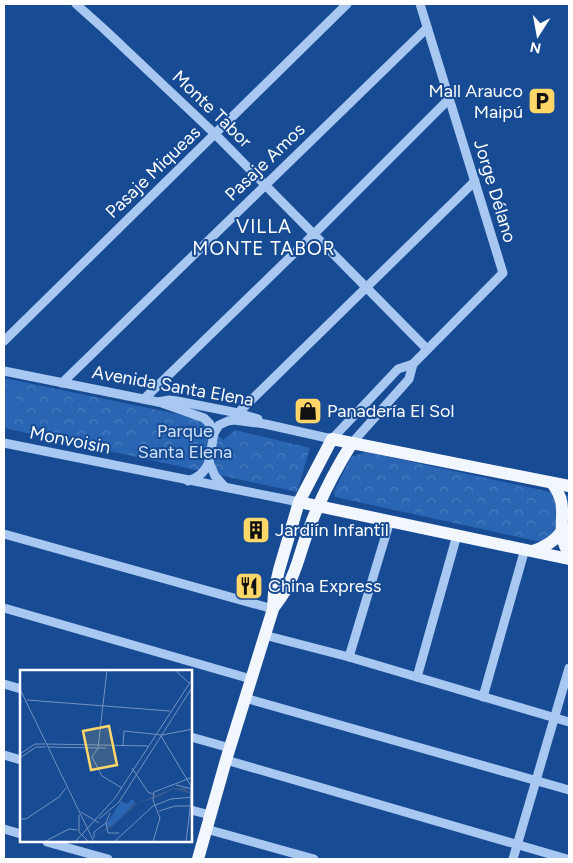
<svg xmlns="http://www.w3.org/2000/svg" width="573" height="863" viewBox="0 0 573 863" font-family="Figtree,sans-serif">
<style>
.forest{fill:url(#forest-crowns)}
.garden{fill:#2a65b3}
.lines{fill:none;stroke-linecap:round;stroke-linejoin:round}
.minor{stroke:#a8c7f1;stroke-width:9}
.major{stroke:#f2f6ff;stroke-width:12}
.labels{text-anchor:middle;stroke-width:4;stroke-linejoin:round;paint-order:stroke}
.poi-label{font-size:18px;fill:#fff;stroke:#174b94;text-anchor:start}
.street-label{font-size:18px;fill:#fff;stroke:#174b94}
.park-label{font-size:18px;fill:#cfe2fc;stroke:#174b94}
.neighbourhood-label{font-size:19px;letter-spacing:1px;fill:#fff;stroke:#174b94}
.inset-road{fill:none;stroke:#7493bf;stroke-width:1}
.view{fill:#ffd668;fill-opacity:0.15;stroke:#ffd668;stroke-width:2.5}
.inset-edge{fill:none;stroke:#fff;stroke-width:2.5}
</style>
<defs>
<pattern id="forest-crowns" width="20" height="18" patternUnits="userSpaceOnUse" patternTransform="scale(1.25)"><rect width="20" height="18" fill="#2a65b3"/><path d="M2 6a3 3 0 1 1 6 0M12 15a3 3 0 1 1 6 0" fill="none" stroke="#4a7cbe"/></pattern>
</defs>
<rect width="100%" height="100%" fill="#174b94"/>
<!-- forest -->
<g class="forest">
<path d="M4 378 196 418 206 422 223 440 235 430 310 448 297 492 4 428Z"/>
<path d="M366 452 569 496V548L335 497 334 491 351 457Z"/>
</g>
<!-- garden -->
<path class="garden" d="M4 386 18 389 13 414 4 413Z"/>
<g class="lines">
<!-- minor -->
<g class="minor">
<path d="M76 4 104 29 215 134 427 349"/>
<path d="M4 341 347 4"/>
<path d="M4 371 158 402 169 400 177 401 238 413 258 419"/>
<path d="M62 383 427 28"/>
<path d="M144 399 314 234 449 99"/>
<path d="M159 402 204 418 210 424 214 433"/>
<path d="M238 413 475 181"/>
<path d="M4 443 299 502"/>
<path d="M352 443 409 379 413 364 503 273 420 4"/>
<path d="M209 462 215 476 225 487"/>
<path d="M188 481C198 478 205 472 209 462L214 433 219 425 228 421 234 420 265 424 332 439 398 369 413 364"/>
<path d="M4 534 273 609"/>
<path d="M4 608 251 679"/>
<path d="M264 635 349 657 569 722"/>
<path d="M349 657 390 521"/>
<path d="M417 677 457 535"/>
<path d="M4 684 21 689"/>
<path d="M483 697 525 549"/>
<path d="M245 698 569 790"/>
<path d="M191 737 230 748"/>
<path d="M4 755 21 760"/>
<path d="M226 760 567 859"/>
<path d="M191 810 210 815"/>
<path d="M4 829 21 834"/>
<path d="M206 829 314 859"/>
<path d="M47 842 108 859"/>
<path d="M513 859 569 668"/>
</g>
<!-- major -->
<g class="major">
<path d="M552 483C573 510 552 526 569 554"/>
<path d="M299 502 569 559"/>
<path d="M533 551C547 546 556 540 564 528"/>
<path d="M274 607C281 598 288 588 292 577 299 562 302 545 309 529 320 499 335 470 352 443"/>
<path d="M198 859 226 760 273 609 274 592 279 570 299 502 332 439 569 486"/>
</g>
</g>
<!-- icons -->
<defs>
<symbol id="parking-square" viewBox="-11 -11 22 22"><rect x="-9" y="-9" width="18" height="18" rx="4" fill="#ffd668" stroke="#174b94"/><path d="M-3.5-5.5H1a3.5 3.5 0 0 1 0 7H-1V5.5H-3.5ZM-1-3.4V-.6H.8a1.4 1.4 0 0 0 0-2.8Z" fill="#111"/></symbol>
<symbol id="shop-square" viewBox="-11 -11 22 22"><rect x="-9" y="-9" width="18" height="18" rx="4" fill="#ffd668" stroke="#174b94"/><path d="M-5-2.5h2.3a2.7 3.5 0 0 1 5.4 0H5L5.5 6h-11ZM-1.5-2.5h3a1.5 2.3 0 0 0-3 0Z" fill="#111"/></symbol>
<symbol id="building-square" viewBox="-11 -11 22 22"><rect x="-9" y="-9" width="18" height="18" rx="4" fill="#ffd668" stroke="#174b94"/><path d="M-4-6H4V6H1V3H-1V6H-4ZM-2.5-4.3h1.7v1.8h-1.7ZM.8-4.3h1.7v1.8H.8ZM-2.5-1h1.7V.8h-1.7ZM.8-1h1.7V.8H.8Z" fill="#111"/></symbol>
<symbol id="restaurant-square" viewBox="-11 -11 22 22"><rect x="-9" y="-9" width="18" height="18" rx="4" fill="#ffd668" stroke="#174b94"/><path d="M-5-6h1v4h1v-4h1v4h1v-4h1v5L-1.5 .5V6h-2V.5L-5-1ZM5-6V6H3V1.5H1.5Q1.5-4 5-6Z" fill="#111"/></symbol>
</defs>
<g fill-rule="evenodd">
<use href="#parking-square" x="526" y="85" width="32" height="32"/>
<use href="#shop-square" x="292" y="395" width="32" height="32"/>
<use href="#building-square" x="240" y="514" width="32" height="32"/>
<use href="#restaurant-square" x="233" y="570" width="32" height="32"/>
</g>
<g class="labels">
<!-- poi labels -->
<g class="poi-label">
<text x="523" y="97" text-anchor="end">Mall Arauco<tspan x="523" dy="21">Maipú</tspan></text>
<text x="327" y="417">Panadería El Sol</text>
<text x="275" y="536">Jardiín Infantil</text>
<text x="268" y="592">China Express</text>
</g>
<!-- street labels -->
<g class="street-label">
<text transform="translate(212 109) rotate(44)" y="6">Monte Tabor</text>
<text transform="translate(265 162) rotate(-44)" y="6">Pasaje Amos</text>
<text transform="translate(153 172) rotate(-44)" y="6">Pasaje Miqueas</text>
<text transform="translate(495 191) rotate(73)" y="6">Jorge Délano</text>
<text transform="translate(173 386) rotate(10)" y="6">Avenida Santa Elena</text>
<text transform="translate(70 440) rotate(11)" y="6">Monvoisin</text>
</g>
<!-- park labels -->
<g class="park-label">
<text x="185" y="437">Parque<tspan x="185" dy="21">Santa Elena</tspan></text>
</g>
<!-- neighbourhood labels -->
<g class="neighbourhood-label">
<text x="264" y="233">VILLA<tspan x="264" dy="22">MONTE TABOR</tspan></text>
</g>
</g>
<!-- overview -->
<g transform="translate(20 670)">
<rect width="172" height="172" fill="#174b94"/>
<path d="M112 129 115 132 102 147 89 158 86 155 101 131 107 134Z" fill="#2a65b3"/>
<path d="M153 118H165L172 124 153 119 139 127 118 133 91 158 75 165 101 149 112 135Z" fill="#33598f"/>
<path class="inset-road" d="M155 0 169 13M0 19 74 172M7 30 150 41M141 66 171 116 170 139M26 74 79 75M79 75 128 76M103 75 104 61 142 65 173 59M28 77 78 78 87 0M86 78H78L72 87 82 106 102 118M0 84 15 74H25M0 88 16 77H26M112 98 128 122 133 124M156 115 172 119M139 141 155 136H173M61 142 79 153M59 145V162L69 172M0 149H6L39 127 46 118M79 149 99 132 173 16M86 153 88 163H99M74 168V162L86 153 90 143M24 172 49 159 57 160M55 172 95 128 173 8M94 172 133 136 151 129 173 127M133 172 140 148 133 130 134 122 173 107M166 172 170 139"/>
<path class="view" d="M89 56 97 95 71 100 63 61Z"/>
<rect width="172" height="172" class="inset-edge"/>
</g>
<!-- border -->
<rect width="573" height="863" fill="none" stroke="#ffffff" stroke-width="10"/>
<!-- north arrow -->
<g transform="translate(538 35) rotate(191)" stroke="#174b94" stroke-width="4" paint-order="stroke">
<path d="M0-4L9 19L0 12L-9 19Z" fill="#ffffff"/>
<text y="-8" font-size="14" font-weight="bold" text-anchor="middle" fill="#ffffff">N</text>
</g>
</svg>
